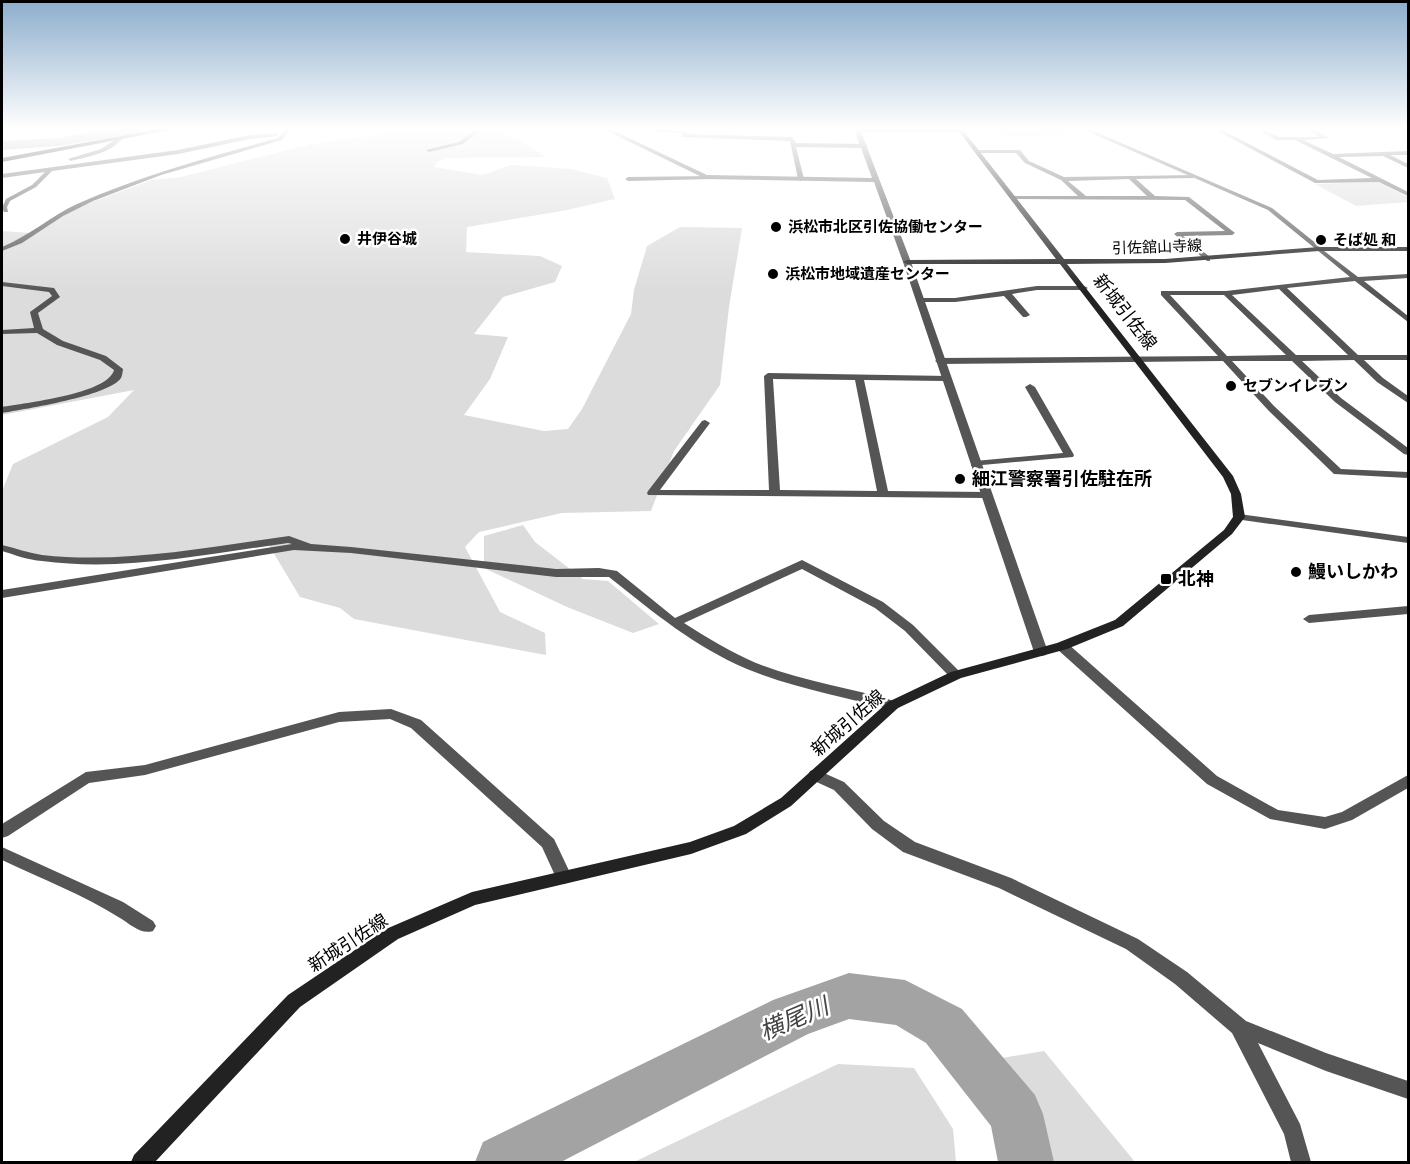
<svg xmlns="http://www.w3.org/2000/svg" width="1410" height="1164" viewBox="0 0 1410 1164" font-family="Rubik,'Noto Sans JP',sans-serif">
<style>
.green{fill:#dcdcdc}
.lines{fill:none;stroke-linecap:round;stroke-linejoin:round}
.river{fill:#a3a3a3;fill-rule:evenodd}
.minor{fill:#555;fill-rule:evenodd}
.tertiary{fill:#555;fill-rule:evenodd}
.secondary{fill:#222;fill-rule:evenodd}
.trunk{fill:#000;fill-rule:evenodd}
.poi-dot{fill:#000;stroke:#fff;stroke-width:2}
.labels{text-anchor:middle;stroke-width:5;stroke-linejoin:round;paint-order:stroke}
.far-poi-label{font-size:15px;font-weight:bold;fill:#000;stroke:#fff;text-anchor:start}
.far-street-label{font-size:15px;fill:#000;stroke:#fff}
.street-label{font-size:18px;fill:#000;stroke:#fff}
.poi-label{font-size:18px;font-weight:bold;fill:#000;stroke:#fff;text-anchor:start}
.near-water-label{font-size:24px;font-style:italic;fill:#444;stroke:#fff}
</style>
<rect width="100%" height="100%" fill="#fff"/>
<!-- green -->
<g class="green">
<path d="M413 129C466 129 501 122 545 157L448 158 438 161 434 167 483 175 511 165 571 169 607 178 615 199 567 210 467 227 466 252 540 256 562 266 555 282 503 297 474 334 508 337 490 379 464 415 544 431 568 429 582 409 631 314 634 290 647 246 680 227 742 228 729 307 720 385 674 451 651 511 562 513 479 532 465 547 500 612 545 633 546 655 354 619 340 608 300 597 267 542C179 551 88 570 2 548V491L13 464 108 417 134 390 2 415V231L31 233 81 206 152 180 181 177 312 144Z"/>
<path d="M996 129H1061L1071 134 1006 137Z"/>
<path d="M1379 182 1408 197V202L1356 206 1315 184Z"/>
<path d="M523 525 535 542 583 579 608 581 659 624 633 633 567 607 484 568V536Z"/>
<path d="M1044 1051 1135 1162H1002L990 1060Z"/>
<path d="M838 1064 914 1068 953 1129 956 1162H634Z"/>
</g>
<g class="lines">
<!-- river -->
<g class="river">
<path d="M109 129H144L137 133 59 146 2 150V141L59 138Z"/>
<path d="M849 973 905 980 962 1009 1035 1095 1043 1114 1054 1162H998L991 1126 926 1043 896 1025 849 1019 808 1034 561 1162H475L483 1142 773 1000Z"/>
</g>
<!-- minor -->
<g class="minor">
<path d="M286 129H291L282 140 161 175 93 201 63 216 22 243 2 251V247C29 236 51 216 77 204 142 175 210 157 278 138Z"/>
<path d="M477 129H483L463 144 429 152 426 150 459 142Z"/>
<path d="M630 129H664L689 132 686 134Z"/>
<path d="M858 129H962L963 130 960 132H856Z"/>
<path d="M1214 129H1220L1318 180 1372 178 1295 140H1276L1257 129H1263L1279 137H1319L1306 129H1313L1329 138 1303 140 1333 154 1408 151V155H1390L1408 164V168L1383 156 1339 157 1408 192V196L1379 182 1315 183Z"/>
<path d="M276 133 278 136 250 139 178 154 52 171 36 187 10 201 7 207 8 212H4L2 208 6 199 32 185 45 172 2 178V174L178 150 250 135Z"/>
<path d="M683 134 792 137 796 143 865 144 868 146 865 148 796 147 804 179 801 181 798 179 790 141 681 137Z"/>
<path d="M119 137 122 139C109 154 89 156 71 161L68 159 101 149Z"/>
<path d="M977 150H1020L1029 161 1064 177 1195 175 1193 178 1136 179 1155 196 1189 197 1235 233 1232 235 1183 236 1210 257V261H1207L1174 234 1177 232 1225 231 1185 200 1012 199 1011 198 1014 196H1078L1061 180 1025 163 1016 153H975ZM1129 179 1147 196H1086L1068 181Z"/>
<path d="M710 176 712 179 628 181 625 179 628 177Z"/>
<path d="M1319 247 1358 277 1408 274V278L1364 281 1408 316V322L1355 281 1287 288 1358 355H1408V360H1364L1383 378 1408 396V403L1377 382 1354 360 1302 361 1341 398 1408 448V455L1404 454 1335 402 1292 361H1232L1274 406 1341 469 1408 472V478L1334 474 1268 410 1223 361 939 364 935 361 939 358 1218 356 1161 295V291H1226L1350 277 1317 250V248ZM1279 289 1348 355H1296L1232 295ZM1170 295H1224L1286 355 1227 356Z"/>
<path d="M2 282 54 288 60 297 38 313 43 329 63 341 106 356 123 369C123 370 122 377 121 378 109 396 25 409 2 413V407C24 403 108 394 114 370L100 360 57 345 37 333 2 334V330L34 328 30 312 52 296 49 292 2 286Z"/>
<path d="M1037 286H1084L1088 288 1084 290H1037L1012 294 1030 315 1026 317H1023L1004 296 955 302H920L916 300 920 298H955Z"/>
<path d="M768 373 948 376 949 378 945 381 864 380 888 491 986 492 991 495 986 498 648 495 647 493 648 491 702 421 705 420 710 423 660 490H769L764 376ZM773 379 855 380 877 491 780 490Z"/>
<path d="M1030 384 1035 387 1074 455 1073 457 971 466V462L975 461 1063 453 1025 387Z"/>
<path d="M289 536 311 544 351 547 556 569 599 568 617 571 675 618 802 560 883 602 913 625 963 675 961 678H951L905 631 875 608 802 569 684 623C707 638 731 652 756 663 801 681 851 688 898 702L900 705 898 708 893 710C845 697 793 688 747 669 695 647 653 612 609 577H556L351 553 294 550 2 598V590L292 544 288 543C207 554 123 572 42 561 28 560 15 555 2 551V545C15 548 29 553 42 555 124 564 208 547 289 536Z"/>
<path d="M1408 606V614L1309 623 1303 619 1309 615Z"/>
<path d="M1062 642 1067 643 1217 776 1278 810 1325 817 1342 812 1408 775V788L1352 820 1325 829 1270 819 1207 784 1057 649 1056 646Z"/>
<path d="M391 709 421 720 554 839 572 877 570 882 564 884 558 882 542 847 411 728 390 719 339 722 145 775 89 783 8 836 2 838V824L86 772 145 765 339 712Z"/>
<path d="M815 769 844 782 884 821 915 842 1011 878 1138 939 1187 972 1246 1021 1326 1053 1408 1081V1099L1326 1071 1258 1043 1300 1124 1311 1162H1291L1284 1134 1232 1033 1175 984 1126 949 999 888 903 852 872 829 834 790 810 779 808 775 810 771Z"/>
<path d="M2 847 123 902 153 921 156 926 153 931C141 935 130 924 120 918 84 895 40 878 2 860Z"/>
</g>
<!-- tertiary -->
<g class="tertiary">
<path d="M603 129H610L707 175 872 178 854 129H860L911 262 1048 652 1046 655 1041 656 1034 652 903 262 874 182 706 179Z"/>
<path d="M1082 129H1089L1272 208 1323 249 1317 250 1268 210Z"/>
<path d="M1239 514 1408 537V543L1235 519 1233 517Z"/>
</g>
<!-- secondary -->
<path class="secondary" d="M957 129H962L1064 259H1165L1319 247H1408V251H1319L1165 263 1067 264 1233 476 1241 494 1245 517 1232 534 1123 626 1067 649 961 678 898 708 791 806 746 834 691 854 475 905 398 939 300 1007 155 1162H131L134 1155 288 995 386 929 472 892 690 842 734 826 781 798 888 702 951 672 1057 643 1115 620 1224 530 1233 517 1231 494 1223 477 1060 264H907L903 262 907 260 1056 259Z"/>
<!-- trunk -->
<path class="trunk" d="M158 129H174L2 162V158Z"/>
</g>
<!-- sky -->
<linearGradient id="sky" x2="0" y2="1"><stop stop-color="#8cadcc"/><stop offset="0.44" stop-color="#fff"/><stop offset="1" stop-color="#fff" stop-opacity="0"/></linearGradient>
<rect width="1410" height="292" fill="url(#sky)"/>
<!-- markers -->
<g class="poi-dot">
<circle cx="776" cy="227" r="6"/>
<circle cx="345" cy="239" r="6"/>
<circle cx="1321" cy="240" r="6"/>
<circle cx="773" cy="274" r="6"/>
<circle cx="1231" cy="386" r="6"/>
<circle cx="960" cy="479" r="6"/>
<circle cx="1296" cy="572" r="6"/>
<rect x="1160" y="573" width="12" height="12" rx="3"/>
</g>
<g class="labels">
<!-- far-poi labels -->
<g class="far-poi-label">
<text x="788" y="232">浜松市北区引佐協働センター</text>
<text x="357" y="244">井伊谷城</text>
<text x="1333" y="245">そば処 和</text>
<text x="785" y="279">浜松市地域遺産センター</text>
<text x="1243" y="391">セブンイレブン</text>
</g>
<!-- far-street labels -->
<g class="far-street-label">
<text transform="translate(1157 247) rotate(-2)" y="5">引佐舘山寺線</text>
</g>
<!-- street labels -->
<g class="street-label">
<text transform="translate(1125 312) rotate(52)" y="6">新城引佐線</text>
<text transform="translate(848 723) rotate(-41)" y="6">新城引佐線</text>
<text transform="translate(348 943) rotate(-33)" y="6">新城引佐線</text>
</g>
<!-- poi labels -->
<g class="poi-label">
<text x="972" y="485">細江警察署引佐駐在所</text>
<text x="1308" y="578">鰻いしかわ</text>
<text x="1178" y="585">北神</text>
</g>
<!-- near-water labels -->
<g class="near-water-label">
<text transform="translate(794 1019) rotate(-23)" y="8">横尾川</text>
</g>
</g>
<!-- border -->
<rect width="1410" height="1164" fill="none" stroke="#000000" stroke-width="6"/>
</svg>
